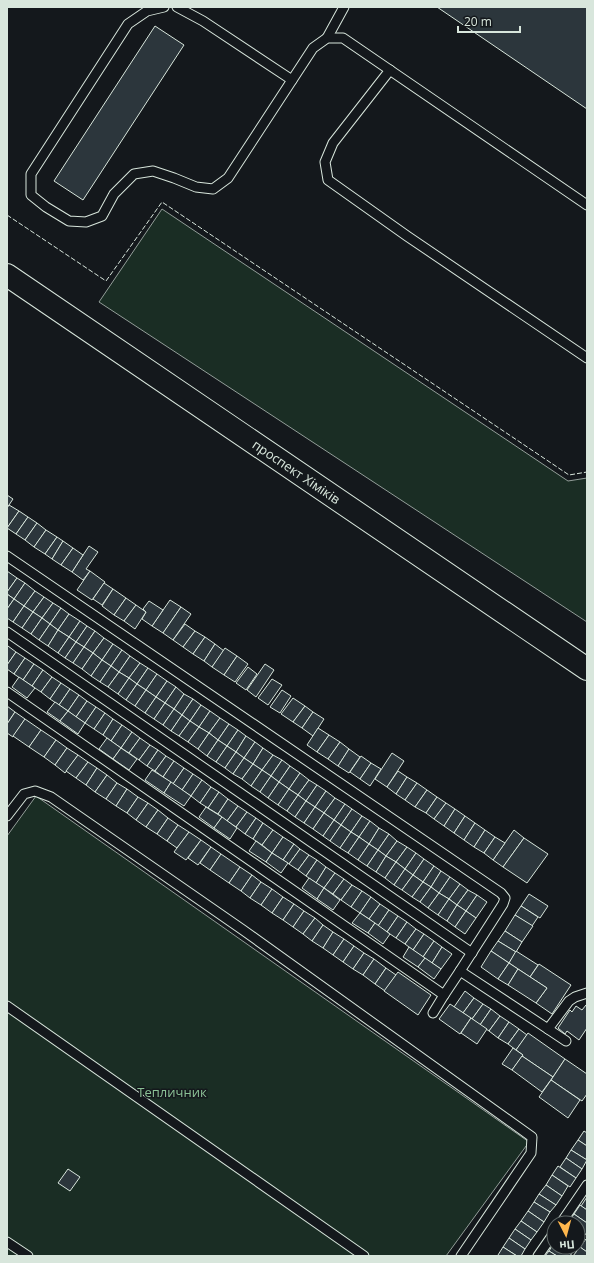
<svg xmlns="http://www.w3.org/2000/svg" width="594" height="1263" viewBox="0 0 594 1263" font-family="'Open Sans',sans-serif">
<style>
.green{fill:#1a2d24;stroke:#939e99}
.building{fill:#2c363c;stroke:#d8e6dc}
.lines{fill:none;stroke-linecap:round;stroke-linejoin:round}
.service-casing{stroke:#d8e6dc;stroke-width:11}
.primary-casing{stroke:#d8e6dc;stroke-width:24}
.service{stroke:#14181c;stroke-width:9}
.primary{stroke:#14181c;stroke-width:22}
.fence{stroke:#d8e6dc;stroke-width:1;stroke-dasharray:5 2;stroke-linecap:butt}
.labels{text-anchor:middle;stroke-width:3;stroke-linejoin:round;paint-order:stroke}
.street-label{font-size:13px;fill:#d8e6dc;stroke:#14181c}
.park-label{font-size:13px;fill:#8ac095;stroke:#14181c}
</style>
<rect width="100%" height="100%" fill="#14181c"/>
<!-- green -->
<g class="green">
<path d="M162 209 568 481 587 478V622L99 302Z"/>
<path d="M36 796 529 1142 446 1256H7V836Z"/>
</g>
<!-- building -->
<g class="building">
<path d="M437 7H587V109Z"/>
<path d="M155 26 184 45 83 200 54 181Z"/>
<path d="M7 495 13 499 7 508Z"/>
<path d="M9 505 19 511 7 528V508Z"/>
<path d="M19 511 28 517 16 534 7 528Z"/>
<path d="M28 517 37 523 25 540 16 534Z"/>
<path d="M37 523 46 530 34 547 25 540Z"/>
<path d="M46 530 57 537 45 554 34 547Z"/>
<path d="M57 537 63 541 52 559 45 554Z"/>
<path d="M63 541 73 548 61 565 52 559Z"/>
<path d="M89 546 98 552 86 569 90 571 83 580 72 572Z"/>
<path d="M73 548 83 555 72 572 61 565Z"/>
<path d="M7 571 17 578 7 592Z"/>
<path d="M90 571 105 582 92 600 77 590Z"/>
<path d="M17 578 25 583 14 599 7 594V592Z"/>
<path d="M25 583 35 591 24 606 14 599Z"/>
<path d="M104 583 113 589 102 605 93 599Z"/>
<path d="M113 589 126 598 114 615 102 606Z"/>
<path d="M35 591 44 597 33 612 24 606Z"/>
<path d="M7 594 14 599 7 609Z"/>
<path d="M44 597 53 603 42 618 33 612Z"/>
<path d="M126 598 136 605 124 621 114 615Z"/>
<path d="M14 599 24 606 13 622 7 618V609Z"/>
<path d="M170 600 181 607 163 633 152 626Z"/>
<path d="M149 601 163 610 152 626 142 619 146 612 143 609Z"/>
<path d="M53 603 61 608 50 624 42 618Z"/>
<path d="M136 605 146 612 135 629 124 621Z"/>
<path d="M24 606 33 612 22 628 13 622Z"/>
<path d="M181 607 191 614 173 640 163 633Z"/>
<path d="M61 608 69 614 58 630 50 624Z"/>
<path d="M33 612 42 618 31 634 22 628Z"/>
<path d="M69 614 80 621 69 637 58 630Z"/>
<path d="M42 618 50 624 39 640 31 634Z"/>
<path d="M80 621 87 626 76 642 69 637Z"/>
<path d="M50 624 58 630 48 646 39 640Z"/>
<path d="M185 624 195 631 183 647 173 640Z"/>
<path d="M87 626 95 631 84 647 76 642Z"/>
<path d="M58 630 69 637 58 653 48 646Z"/>
<path d="M95 631 104 638 93 653 84 647Z"/>
<path d="M195 631 205 637 193 654 183 647Z"/>
<path d="M69 637 76 642 65 658 58 653Z"/>
<path d="M205 637 215 644 204 661 193 654Z"/>
<path d="M104 638 113 644 102 660 93 653Z"/>
<path d="M76 642 84 647 73 663 65 658Z"/>
<path d="M113 644 122 650 111 666 102 660Z"/>
<path d="M215 644 224 651 212 667 204 661Z"/>
<path d="M8 646 16 652 7 665V648Z"/>
<path d="M84 647 93 653 82 669 73 663Z"/>
<path d="M225 648 237 656 224 675 212 667Z"/>
<path d="M122 650 130 656 119 672 111 666Z"/>
<path d="M16 652 25 658 14 674 7 669V665Z"/>
<path d="M93 653 102 660 91 676 82 669Z"/>
<path d="M130 656 140 663 129 678 119 672Z"/>
<path d="M237 656 248 664 235 682 224 675Z"/>
<path d="M25 658 34 664 23 680 14 674Z"/>
<path d="M102 660 111 666 100 682 91 676Z"/>
<path d="M140 663 148 668 137 684 129 678Z"/>
<path d="M34 664 43 670 32 686 23 680Z"/>
<path d="M265 664 274 670 256 697 247 690Z"/>
<path d="M111 666 119 672 108 687 100 682Z"/>
<path d="M248 667 257 674 246 690 236 683Z"/>
<path d="M148 668 157 674 146 690 137 684Z"/>
<path d="M43 670 52 677 41 692 32 686Z"/>
<path d="M119 672 129 678 118 694 108 687Z"/>
<path d="M157 674 167 681 156 697 146 690Z"/>
<path d="M19 677 35 688 27 698 12 687Z"/>
<path d="M52 677 61 683 50 699 41 692Z"/>
<path d="M129 678 137 684 126 700 118 694Z"/>
<path d="M272 679 282 685 268 705 258 698Z"/>
<path d="M167 681 176 687 165 703 156 697Z"/>
<path d="M61 683 70 689 59 705 50 699Z"/>
<path d="M137 684 146 690 135 706 126 700Z"/>
<path d="M176 687 184 694 174 709 165 703Z"/>
<path d="M70 689 79 695 68 711 59 705Z"/>
<path d="M146 690 156 697 145 713 135 706Z"/>
<path d="M282 690 291 696 280 713 270 707Z"/>
<path d="M184 694 193 699 182 715 174 709Z"/>
<path d="M79 695 87 701 76 717 68 711Z"/>
<path d="M156 697 165 703 154 719 145 713Z"/>
<path d="M293 698 305 706 293 722 281 714Z"/>
<path d="M193 699 201 705 190 721 182 715Z"/>
<path d="M87 701 96 707 85 723 76 717Z"/>
<path d="M55 702 68 711 60 721 47 712Z"/>
<path d="M165 703 174 709 163 725 154 719Z"/>
<path d="M201 705 210 711 199 727 190 721Z"/>
<path d="M7 706 15 712 7 724Z"/>
<path d="M305 706 313 712 302 728 293 722Z"/>
<path d="M96 707 105 713 94 729 85 723Z"/>
<path d="M174 709 182 715 171 731 163 725Z"/>
<path d="M68 711 85 723 78 734 60 721Z"/>
<path d="M210 711 220 718 209 733 199 727Z"/>
<path d="M15 712 25 719 13 737 7 733V724Z"/>
<path d="M313 712 324 719 313 736 302 728Z"/>
<path d="M105 713 113 719 103 735 94 729Z"/>
<path d="M182 715 190 721 179 736 171 731Z"/>
<path d="M220 718 229 724 218 740 209 733Z"/>
<path d="M25 719 41 730 29 747 13 736Z"/>
<path d="M113 719 122 725 111 741 103 735Z"/>
<path d="M190 721 199 727 188 742 179 736Z"/>
<path d="M229 724 238 730 227 746 218 740Z"/>
<path d="M122 725 132 732 121 748 111 741Z"/>
<path d="M199 727 209 733 198 749 188 742Z"/>
<path d="M318 728 329 735 317 752 307 745Z"/>
<path d="M41 730 56 740 44 757 29 747Z"/>
<path d="M238 730 246 736 236 752 227 746Z"/>
<path d="M132 732 140 738 129 753 121 748Z"/>
<path d="M209 733 218 740 207 756 198 749Z"/>
<path d="M329 735 340 742 328 759 317 752Z"/>
<path d="M246 736 255 742 244 758 236 752Z"/>
<path d="M107 738 121 748 113 759 99 749Z"/>
<path d="M140 738 150 745 139 760 129 753Z"/>
<path d="M56 740 67 748 55 765 44 757Z"/>
<path d="M218 740 227 746 216 762 207 756Z"/>
<path d="M255 742 263 748 253 764 244 758Z"/>
<path d="M340 742 349 749 338 766 328 759Z"/>
<path d="M150 745 158 750 147 766 139 760Z"/>
<path d="M227 746 236 752 225 768 216 762Z"/>
<path d="M67 748 78 755 65 773 55 765Z"/>
<path d="M121 748 137 759 129 770 113 759Z"/>
<path d="M263 748 273 755 262 770 253 764Z"/>
<path d="M349 749 360 757 349 773 338 766Z"/>
<path d="M158 750 166 756 155 771 147 766Z"/>
<path d="M236 752 244 758 233 774 225 768Z"/>
<path d="M392 753 404 761 387 787 375 779Z"/>
<path d="M78 755 88 762 76 778 66 771Z"/>
<path d="M273 755 282 760 271 776 262 770Z"/>
<path d="M166 756 174 761 163 777 155 771Z"/>
<path d="M361 756 371 763 360 779 350 772Z"/>
<path d="M244 758 253 764 242 779 233 774Z"/>
<path d="M282 760 290 766 279 782 271 776Z"/>
<path d="M174 761 184 768 173 784 163 777Z"/>
<path d="M88 762 97 768 86 785 76 778Z"/>
<path d="M371 763 381 769 370 786 360 779Z"/>
<path d="M253 764 262 770 251 786 242 779Z"/>
<path d="M290 766 300 773 289 789 279 782Z"/>
<path d="M97 768 107 775 95 792 86 785Z"/>
<path d="M184 768 193 774 182 790 173 784Z"/>
<path d="M152 770 171 782 164 793 145 780Z"/>
<path d="M262 770 271 776 260 792 251 786Z"/>
<path d="M398 771 407 777 396 794 387 787Z"/>
<path d="M300 773 309 780 298 795 289 789Z"/>
<path d="M193 774 202 780 191 796 182 790Z"/>
<path d="M107 775 117 783 106 799 95 792Z"/>
<path d="M271 776 279 782 268 798 260 792Z"/>
<path d="M407 777 417 783 405 800 396 794Z"/>
<path d="M202 780 211 787 200 803 191 796Z"/>
<path d="M309 780 317 785 306 801 298 795Z"/>
<path d="M171 782 191 796 184 806 164 793Z"/>
<path d="M279 782 289 789 278 805 268 798Z"/>
<path d="M117 783 127 789 116 806 106 799Z"/>
<path d="M417 783 427 790 415 807 405 800Z"/>
<path d="M317 785 326 791 315 807 306 801Z"/>
<path d="M211 787 219 792 208 808 200 803Z"/>
<path d="M127 789 138 797 127 813 116 806Z"/>
<path d="M289 789 298 795 287 811 278 805Z"/>
<path d="M427 790 437 797 426 813 415 807Z"/>
<path d="M326 791 335 798 324 813 315 807Z"/>
<path d="M219 792 228 799 218 814 208 808Z"/>
<path d="M298 795 306 801 295 817 287 811Z"/>
<path d="M138 797 148 803 136 820 127 813Z"/>
<path d="M437 797 446 803 434 819 426 813Z"/>
<path d="M335 798 345 804 334 820 324 813Z"/>
<path d="M228 799 238 806 227 821 218 814Z"/>
<path d="M306 801 315 807 304 823 295 817Z"/>
<path d="M148 803 158 810 146 827 136 820Z"/>
<path d="M446 803 455 809 444 826 434 819Z"/>
<path d="M345 804 352 809 341 825 334 820Z"/>
<path d="M238 806 247 812 236 827 227 821Z"/>
<path d="M206 807 222 817 214 828 199 817Z"/>
<path d="M315 807 324 813 313 829 304 823Z"/>
<path d="M352 809 362 816 351 832 341 825Z"/>
<path d="M455 809 465 816 454 833 444 826Z"/>
<path d="M158 810 168 818 157 834 146 827Z"/>
<path d="M247 812 256 818 245 834 236 827Z"/>
<path d="M324 813 334 820 323 836 313 829Z"/>
<path d="M362 816 370 821 359 837 351 832Z"/>
<path d="M465 816 475 823 464 840 454 833Z"/>
<path d="M222 817 237 828 230 839 214 828Z"/>
<path d="M168 818 178 825 167 841 157 834Z"/>
<path d="M256 818 263 823 253 839 245 834Z"/>
<path d="M334 820 341 825 330 841 323 836Z"/>
<path d="M370 821 379 828 369 844 359 837Z"/>
<path d="M263 823 273 830 262 845 253 839Z"/>
<path d="M475 823 485 830 474 847 464 840Z"/>
<path d="M178 825 189 832 177 848 167 841Z"/>
<path d="M341 825 351 832 340 848 330 841Z"/>
<path d="M379 828 389 834 378 850 369 844Z"/>
<path d="M273 830 283 837 272 853 262 845Z"/>
<path d="M485 830 495 837 484 853 474 847Z"/>
<path d="M514 830 524 838 503 867 493 860Z"/>
<path d="M189 832 201 840 186 860 174 852Z"/>
<path d="M351 832 359 837 348 853 340 848Z"/>
<path d="M389 834 397 841 386 856 378 850Z"/>
<path d="M283 837 294 844 283 860 272 853Z"/>
<path d="M359 837 369 844 358 860 348 853Z"/>
<path d="M495 837 505 843 493 860 484 853Z"/>
<path d="M524 838 548 854 527 883 503 867Z"/>
<path d="M201 840 211 847 198 865 188 858Z"/>
<path d="M256 841 272 853 266 862 249 851Z"/>
<path d="M397 841 407 847 396 862 386 856Z"/>
<path d="M294 844 300 849 289 864 283 860Z"/>
<path d="M369 844 378 850 367 866 358 860Z"/>
<path d="M211 847 221 854 210 870 200 863Z"/>
<path d="M407 847 416 853 405 869 396 862Z"/>
<path d="M300 849 309 855 298 870 289 864Z"/>
<path d="M378 850 386 856 376 872 367 866Z"/>
<path d="M272 853 288 863 281 873 266 862Z"/>
<path d="M416 853 424 859 413 875 405 869Z"/>
<path d="M221 854 240 867 229 883 210 870Z"/>
<path d="M309 855 317 860 306 876 298 870Z"/>
<path d="M386 856 396 862 385 878 376 872Z"/>
<path d="M424 859 434 866 423 882 413 875Z"/>
<path d="M317 860 326 867 316 883 306 876Z"/>
<path d="M396 862 405 869 394 885 385 878Z"/>
<path d="M434 866 441 871 431 887 423 882Z"/>
<path d="M240 867 252 875 241 891 229 883Z"/>
<path d="M326 867 335 873 324 888 316 883Z"/>
<path d="M405 869 413 875 402 890 394 885Z"/>
<path d="M441 871 450 877 439 893 431 887Z"/>
<path d="M335 873 344 879 333 894 324 888Z"/>
<path d="M252 875 261 882 250 898 241 891Z"/>
<path d="M413 875 423 882 412 897 402 890Z"/>
<path d="M450 877 460 884 449 899 439 893Z"/>
<path d="M309 878 324 888 317 899 302 888Z"/>
<path d="M344 879 352 885 341 900 333 894Z"/>
<path d="M261 882 272 889 261 905 250 898Z"/>
<path d="M423 882 431 887 420 902 412 897Z"/>
<path d="M460 884 468 890 457 905 449 899Z"/>
<path d="M352 885 362 891 351 907 341 900Z"/>
<path d="M431 887 439 893 428 908 420 902Z"/>
<path d="M324 888 340 900 333 910 317 899Z"/>
<path d="M272 889 283 897 272 913 261 905Z"/>
<path d="M468 890 477 895 466 911 457 905Z"/>
<path d="M362 891 371 897 360 913 351 907Z"/>
<path d="M439 893 449 899 438 915 428 908Z"/>
<path d="M529 894 548 906 540 918 521 906Z"/>
<path d="M477 895 487 902 476 918 466 911Z"/>
<path d="M283 897 294 904 283 920 272 913Z"/>
<path d="M371 897 380 904 369 919 360 913Z"/>
<path d="M449 899 457 905 447 921 438 915Z"/>
<path d="M294 904 304 911 293 927 283 920Z"/>
<path d="M380 904 389 910 378 926 369 919Z"/>
<path d="M457 905 466 911 455 927 447 921Z"/>
<path d="M521 906 538 917 532 926 515 915Z"/>
<path d="M389 910 398 916 387 932 378 926Z"/>
<path d="M304 911 315 918 303 934 293 927Z"/>
<path d="M466 911 476 918 465 934 455 927Z"/>
<path d="M360 913 375 923 368 933 352 923Z"/>
<path d="M515 915 533 926 522 942 505 931Z"/>
<path d="M398 916 407 922 396 938 387 932Z"/>
<path d="M315 918 323 925 312 941 303 934Z"/>
<path d="M407 922 416 929 405 944 396 938Z"/>
<path d="M375 923 390 934 383 944 368 933Z"/>
<path d="M323 925 333 932 323 948 312 941Z"/>
<path d="M416 929 424 934 413 950 405 944Z"/>
<path d="M505 931 522 942 516 952 498 941Z"/>
<path d="M333 932 344 939 333 955 323 948Z"/>
<path d="M424 934 434 941 423 957 413 950Z"/>
<path d="M344 939 354 946 343 962 333 955Z"/>
<path d="M434 941 442 947 432 963 423 957Z"/>
<path d="M498 941 516 952 509 963 491 951Z"/>
<path d="M354 946 364 953 353 969 343 962Z"/>
<path d="M409 947 425 958 418 967 403 957Z"/>
<path d="M442 947 452 954 441 969 432 963Z"/>
<path d="M491 951 509 963 498 979 481 967Z"/>
<path d="M516 951 538 965 530 977 509 963Z"/>
<path d="M364 953 374 959 363 975 353 969Z"/>
<path d="M425 958 441 969 434 979 418 967Z"/>
<path d="M374 959 386 968 375 984 363 975Z"/>
<path d="M509 963 518 969 508 985 498 979Z"/>
<path d="M539 964 571 985 552 1014 536 1003 547 988 530 977Z"/>
<path d="M386 968 396 975 385 991 375 984Z"/>
<path d="M518 969 547 988 536 1003 508 985Z"/>
<path d="M398 972 431 995 418 1015 384 991Z"/>
<path d="M465 991 474 998 463 1013 454 1007Z"/>
<path d="M474 998 483 1004 472 1019 463 1013Z"/>
<path d="M450 1004 471 1018 460 1034 439 1019Z"/>
<path d="M483 1004 491 1009 480 1025 472 1019Z"/>
<path d="M586 1005 587 1006V1028L579 1040 567 1031 565 1034 558 1028 570 1010 572 1012 576 1006 582 1010Z"/>
<path d="M491 1009 500 1016 489 1031 480 1025Z"/>
<path d="M500 1016 509 1022 498 1038 489 1031Z"/>
<path d="M471 1018 487 1029 477 1044 461 1033Z"/>
<path d="M509 1022 519 1029 508 1044 498 1038Z"/>
<path d="M519 1029 527 1035 516 1050 508 1044Z"/>
<path d="M528 1033 565 1059 553 1077 522 1056 523 1055 516 1050Z"/>
<path d="M513 1048 523 1055 512 1070 502 1064Z"/>
<path d="M522 1056 553 1077 542 1092 512 1070Z"/>
<path d="M565 1059 587 1074V1094L582 1101 551 1080Z"/>
<path d="M551 1080 580 1100 568 1118 539 1097Z"/>
<path d="M584 1131 587 1133V1146L578 1140Z"/>
<path d="M578 1140 587 1146V1160L571 1150Z"/>
<path d="M571 1150 587 1160 582 1169 566 1158Z"/>
<path d="M566 1158 582 1169 576 1178 560 1167Z"/>
<path d="M558 1166 576 1178 570 1187 552 1175Z"/>
<path d="M68 1169 80 1177 70 1191 58 1183Z"/>
<path d="M552 1175 568 1186 562 1196 546 1185Z"/>
<path d="M546 1185 562 1196 556 1205 539 1194Z"/>
<path d="M539 1194 556 1205 550 1212 534 1202Z"/>
<path d="M587 1197V1210L581 1206Z"/>
<path d="M534 1202 550 1212 544 1222 528 1211Z"/>
<path d="M580 1205 587 1210V1223L574 1214Z"/>
<path d="M528 1211 544 1222 537 1232 521 1221Z"/>
<path d="M574 1214 587 1223V1232L585 1235 578 1230V1223H568Z"/>
<path d="M521 1221 537 1232 531 1240 515 1229Z"/>
<path d="M515 1229 531 1240 525 1249 509 1238Z"/>
<path d="M509 1238 525 1249 521 1256H517L503 1247Z"/>
<path d="M586 1239H587V1252L580 1247Z"/>
<path d="M554 1243V1247H563L572 1253 570 1256H557L549 1251Z"/>
<path d="M503 1247 517 1256H499L498 1255Z"/>
<path d="M563 1247H576L572 1253Z"/>
<path d="M580 1247 587 1252V1256H573Z"/>
<path d="M549 1251 557 1256H545Z"/>
</g>
<g class="lines">
<defs>
<g id="service">
<path d="M164 7 147 11 128 24 31 174V195L46 207 69 221 86 222 102 216 114 194 134 174 153 171 174 178 196 187 213 189 228 178 313 48 327 38H343L587 205"/>
<path d="M177 7 203 21 292 80"/>
<path d="M327 38 344 7"/>
<path d="M390 70 333 143 325 162 328 180 407 236 587 358"/>
<path d="M7 556 501 893 505 898 503 904 460 971 548 1029 569 1001 575 997 587 993"/>
<path d="M7 632 472 953"/>
<path d="M7 692 444 995 460 971"/>
<path d="M7 816 24 794 35 791 51 797 243 930 532 1137 531 1153 461 1256"/>
<path d="M7 1006 364 1256"/>
<path d="M433 1013 444 995"/>
<path d="M548 1029 566 1041"/>
<path d="M561 1223 587 1185"/>
<path d="M7 1242 28 1256"/>
<path d="M538 1256 554 1233"/>
</g>
<g id="primary">
<path id="s1" d="M7 275 587 669"/>
</g>
</defs>
<!-- service casing -->
<use href="#service" class="service-casing"/>
<!-- primary casing -->
<use href="#primary" class="primary-casing"/>
<!-- service -->
<use href="#service" class="service"/>
<!-- primary -->
<use href="#primary" class="primary"/>
<!-- fence -->
<path class="fence" d="M7 215 106 281 162 202 569 475 587 472"/>
</g>
<g class="labels">
<!-- street labels -->
<g class="street-label">
<text dy="5" stroke="none"><textPath href="#s1" startOffset="350">проспект Хіміків</textPath></text>
</g>
<!-- park labels -->
<g class="park-label">
<text x="172" y="1097">Тепличник</text>
</g>
</g>
<!-- border -->
<rect width="594" height="1263" fill="none" stroke="#d8e6dc" stroke-width="16"/>
<!-- north arrow -->
<g transform="translate(566 1235) rotate(174)"><circle r="19" fill="#14181c" stroke="#626a69"/>
<path d="M0-3L7 15L0 10L-7 15Z" fill="#ffb74d"/>
<text y="-6" font-size="11" font-weight="bold" text-anchor="middle" fill="#d8e6dc">Пн</text>
</g>
<!-- scale -->
<path d="M458 26v6h62v-6" fill="none" stroke="#d8e6dc" stroke-width="2"/>
<text x="464" y="26" font-size="12" fill="#d8e6dc" stroke="#14181c" stroke-width="3" paint-order="stroke">20 m</text>
</svg>
